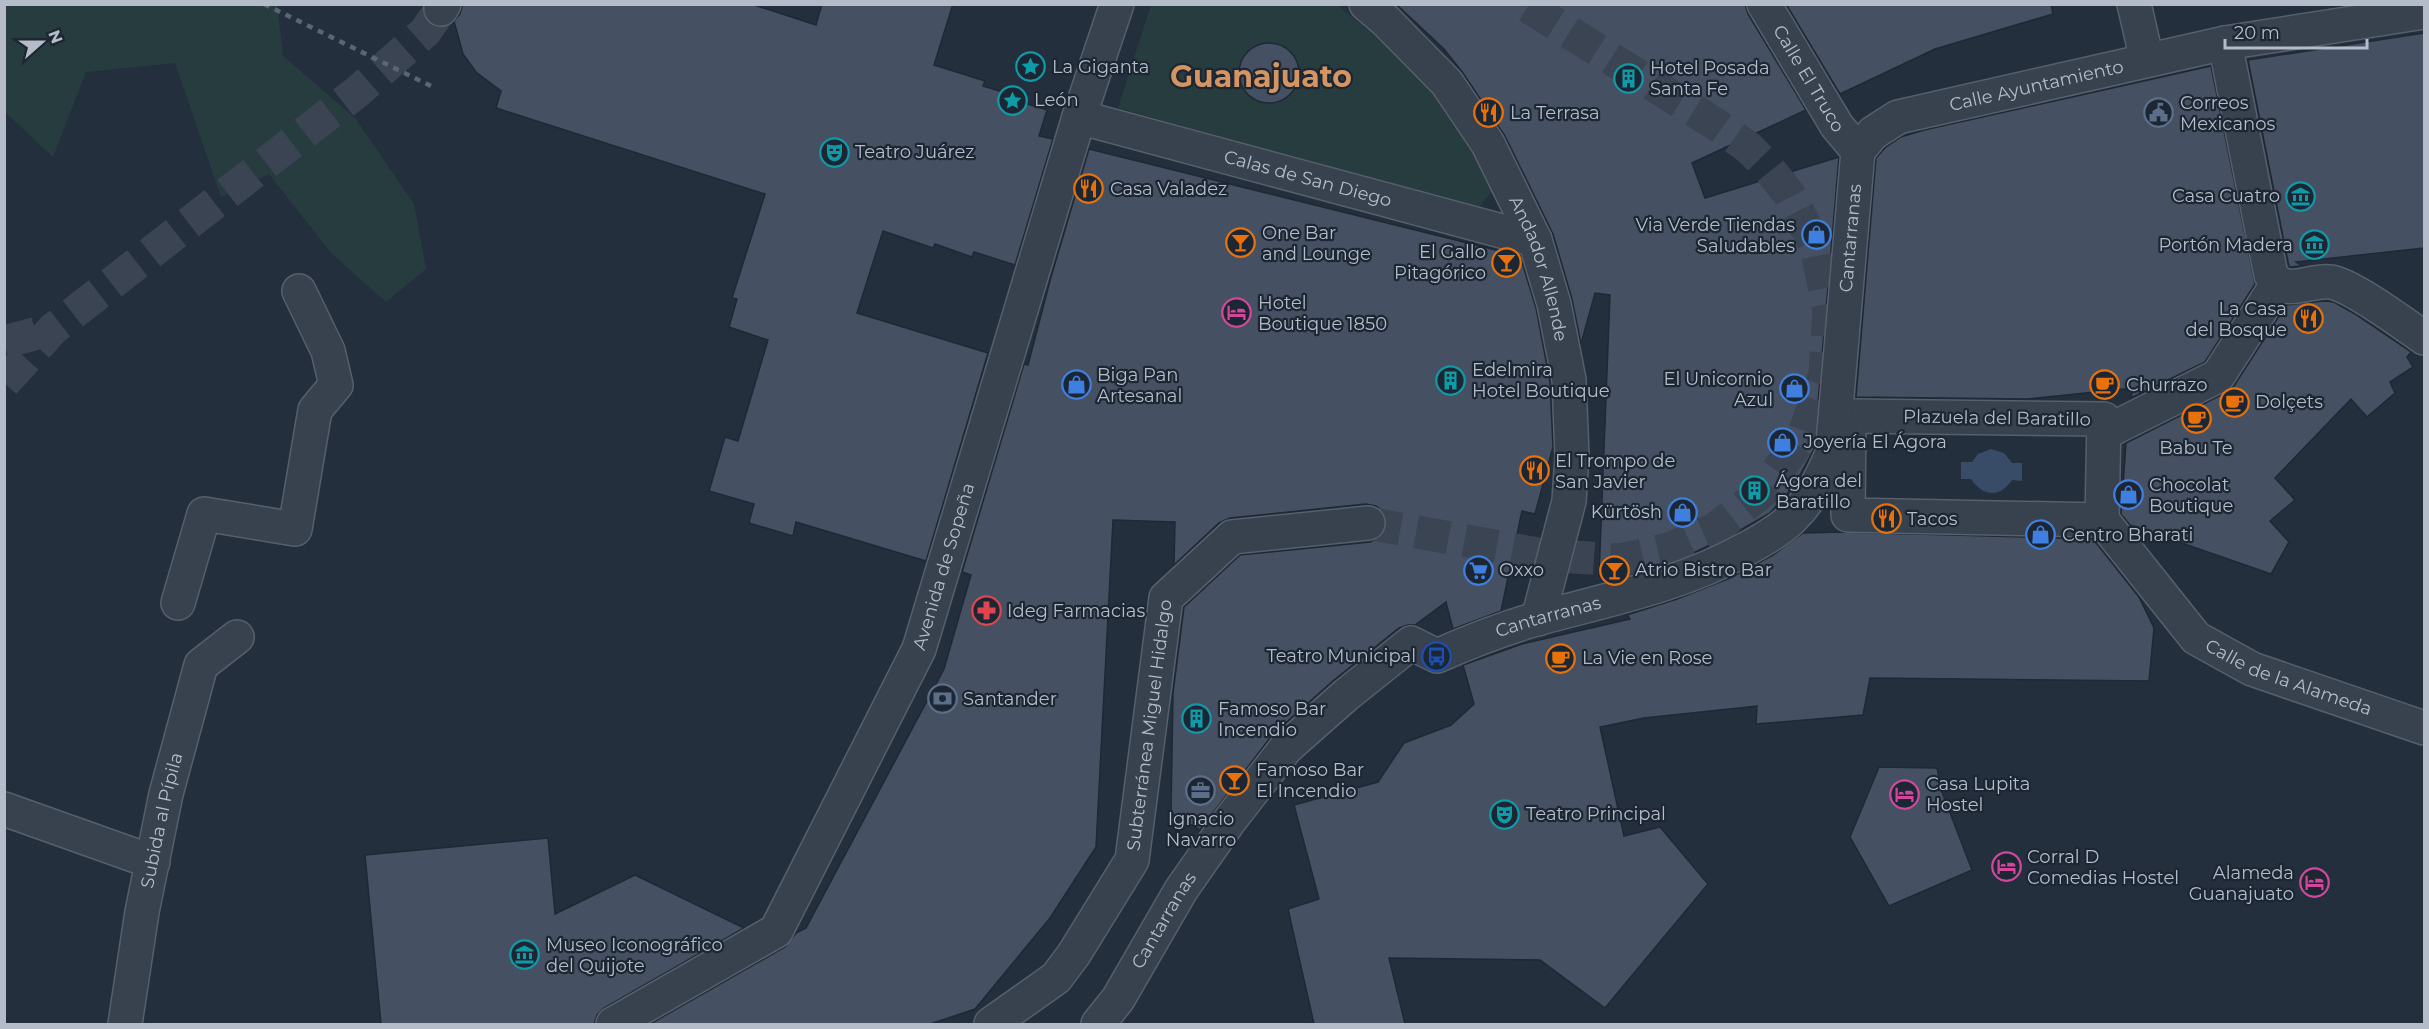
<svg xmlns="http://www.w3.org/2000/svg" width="2429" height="1029" viewBox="0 0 2429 1029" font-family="Montserrat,sans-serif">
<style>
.green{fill:#263c3f}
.water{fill:#394c67}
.building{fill:#455162;stroke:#1f2835;stroke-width:1.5}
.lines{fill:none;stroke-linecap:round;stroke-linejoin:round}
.street-tunnel{stroke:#3a4453;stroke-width:33;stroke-dasharray:33 16;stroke-linecap:butt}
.street-casing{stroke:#565f6c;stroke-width:36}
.street{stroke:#38414e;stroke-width:33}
.rail{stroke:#5a6575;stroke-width:4.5;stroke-dasharray:6 6;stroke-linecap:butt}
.labels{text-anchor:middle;stroke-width:4.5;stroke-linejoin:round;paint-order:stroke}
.poi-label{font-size:18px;fill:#b4bcc9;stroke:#1d2633;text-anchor:start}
.street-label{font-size:18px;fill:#b4bcc9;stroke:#1d2633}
.town-label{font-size:30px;font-weight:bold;fill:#d59563;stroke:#1d2633}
</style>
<rect width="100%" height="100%" fill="#242f3e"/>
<!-- green -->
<g class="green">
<path d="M4 5H277L283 56 355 118 414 204 426 269 386 302 331 253 269 174 221 197 175 63 86 72 53 157 5 112Z"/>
<path d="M1151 5H1337L1421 73 1477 157 1492 191 1478 209 1118 108Z"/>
</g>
<!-- water -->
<path class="water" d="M1991 449 2004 453 2012 463H2022V481L2012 480C2000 498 1983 497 1971 479H1961V462H1972L1978 454Z"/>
<!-- building -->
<g class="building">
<path d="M463 4H751L816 25 822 4H953L934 65 985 81 983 86 1023 98 1021 102 1047 110 1039 136 1053 139 1015 265 974 252 972 257 935 244 933 248 883 231 857 313 988 353 926 561 796 522 793 536 749 523 754 504 709 491 725 437 738 441 768 340 729 327 737 299 732 298 765 194 496 108 501 91 476 72 463 54 454 21 460 14Z"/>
<path d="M1396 4H1745L1748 14 1806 110 1692 163 1705 198 1839 157 1814 449 1794 486 1770 513 1737 532 1689 555 1603 582 1599 576 1610 295 1595 293 1581 344 1572 299 1553 234 1505 136 1463 73 1444 49Z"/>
<path d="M1786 4H2051L2053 14 1935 49 1840 94Z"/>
<path d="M2424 33V248L2296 262 2302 266 2289 267 2248 60Z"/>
<circle cx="1269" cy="73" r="30"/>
<path d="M2211 66 2255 284 2205 362 2131 398 2133 388 2027 399 1856 397 1876 158 1886 147 1901 137 1924 130Z"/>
<path d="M1089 149 1520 256 1536 308 1550 382 1553 447 1535 514 1522 511 1501 611 1453 629 1446 602 1415 625H1408L1399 628 1334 680 1273 734 1200 830 1171 813 1173 693 1184 607 1240 555 1370 542 1378 538 1385 531 1387 521 1383 512 1376 506 1366 504 1230 518 1219 523 1174 565 1175 522 1113 520 1096 847 1050 918 975 1009 930 1024H650L785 947 796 933 806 928 944 669 971 575 962 572 1024 364 1028 365 1051 277Z"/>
<path d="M2324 301 2334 302 2355 314 2411 352 2407 357 2413 367 2390 382 2395 393 2367 417 2351 399 2275 478 2295 500 2270 521 2289 542 2271 574 2130 525 2121 514 2126 443 2227 392 2234 386 2286 305Z"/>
<path d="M1841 532 2093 539 2139 597 2154 628 2149 681 1870 678 1863 715 1756 724 1757 706 1644 718 1600 727 1624 836 1660 827 1708 884 1605 1008 1540 960 1389 958 1405 1024H1314L1288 909 1319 899 1294 805 1378 782 1404 743 1451 725 1474 704 1463 665 1522 644 1630 619 1627 615 1677 599 1730 578 1773 555 1803 533Z"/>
<path d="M1879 767 1937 768 1942 792 1972 870 1889 906 1850 837Z"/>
<path d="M548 838 555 914 635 875 744 928 604 1008 597 1015 594 1024H381L365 855Z"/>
</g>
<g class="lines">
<!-- street-tunnel -->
<g class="street-tunnel">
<path d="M4 342 53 329"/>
<path d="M4 383 53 329 357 92 425 32 441 9"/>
<path d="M1368 523 1543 555 1620 560 1669 549 1715 529 1762 492 1804 434 1825 374 1829 309 1816 247 1789 194 1765 164 1749 148 1717 125 1524 4"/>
</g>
<defs>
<g id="street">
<path id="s1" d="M1366 4 1386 21 1447 83 1488 144 1535 240 1554 304 1569 380 1572 456 1569 501 1538 619"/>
<path id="s2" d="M1764 4 1837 126 1858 151"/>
<path d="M2134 4 2147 60"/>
<path d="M441 9 444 4"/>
<path d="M2225 43 2271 275C2287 298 2309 279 2331 282 2353 286 2404 324 2424 338"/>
<path id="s3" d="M1079 117 1535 240"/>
<path id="s4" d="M1858 151 1873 133 1898 117 2225 43 2424 12"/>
<path d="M1849 416 2104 419 2102 520 1848 515Z"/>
<path d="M2104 433 2218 376 2278 283"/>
<path id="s5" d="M2102 520 2196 638 2252 669 2424 728"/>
<path d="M178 603 204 514 295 529 315 410 336 385 328 351 299 291"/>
<path d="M4 809 153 862"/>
<path id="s6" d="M125 1024 142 912 166 794 201 665 237 637"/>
<path id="s7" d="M613 1024 776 931 919 649 1079 117 1117 4"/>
<path id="s8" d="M991 1024 1056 978 1074 954 1132 860 1166 598 1232 537 1368 523"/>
<path id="s9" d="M1098 1024 1118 999 1181 890 1230 820 1286 748 1346 695 1411 643 1437 656C1471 641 1504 628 1540 618 1610 599 1681 585 1746 549 1761 541 1779 531 1791 519 1811 500 1821 479 1832 454L1858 151"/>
</g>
</defs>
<!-- street casing -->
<use href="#street" class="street-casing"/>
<!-- street -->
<use href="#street" class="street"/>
<!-- rail -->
<path class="rail" d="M264 4 433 87"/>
</g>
<!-- icons -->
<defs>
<symbol id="sight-ring" viewBox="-11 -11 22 22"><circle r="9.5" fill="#1d2633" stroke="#0f9aa8" stroke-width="1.5"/><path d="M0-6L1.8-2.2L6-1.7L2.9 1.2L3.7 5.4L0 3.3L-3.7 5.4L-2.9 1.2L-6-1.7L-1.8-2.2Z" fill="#0f9aa8"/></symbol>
<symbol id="building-ring" viewBox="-11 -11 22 22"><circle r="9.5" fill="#1d2633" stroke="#0f9aa8" stroke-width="1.5"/><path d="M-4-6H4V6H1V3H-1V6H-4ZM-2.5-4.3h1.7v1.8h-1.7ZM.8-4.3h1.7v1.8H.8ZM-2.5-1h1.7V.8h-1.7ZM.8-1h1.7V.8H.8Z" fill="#0f9aa8"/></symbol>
<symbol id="restaurant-ring" viewBox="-11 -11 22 22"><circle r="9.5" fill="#1d2633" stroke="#e8710a" stroke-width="1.5"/><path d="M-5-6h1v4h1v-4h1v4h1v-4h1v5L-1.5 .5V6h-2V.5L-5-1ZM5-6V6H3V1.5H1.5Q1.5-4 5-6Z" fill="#e8710a"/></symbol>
<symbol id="civic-ring" viewBox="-11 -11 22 22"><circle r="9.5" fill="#1d2633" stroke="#5c6f8a" stroke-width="1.5"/><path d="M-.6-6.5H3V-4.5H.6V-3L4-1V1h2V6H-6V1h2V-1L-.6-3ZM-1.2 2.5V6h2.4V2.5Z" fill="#5c6f8a"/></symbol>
<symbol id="theatre-ring" viewBox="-11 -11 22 22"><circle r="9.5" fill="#1d2633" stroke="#0f9aa8" stroke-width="1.5"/><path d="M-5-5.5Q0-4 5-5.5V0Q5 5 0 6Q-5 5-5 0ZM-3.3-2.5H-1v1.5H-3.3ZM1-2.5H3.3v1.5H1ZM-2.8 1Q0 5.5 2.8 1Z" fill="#0f9aa8"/></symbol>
<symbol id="museum-ring" viewBox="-11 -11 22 22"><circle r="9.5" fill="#1d2633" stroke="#0f9aa8" stroke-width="1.5"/><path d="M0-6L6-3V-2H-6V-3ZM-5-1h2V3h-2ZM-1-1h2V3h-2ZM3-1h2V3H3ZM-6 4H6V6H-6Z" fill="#0f9aa8"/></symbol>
<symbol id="shop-ring" viewBox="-11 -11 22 22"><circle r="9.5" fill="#1d2633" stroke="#3f7fe0" stroke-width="1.5"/><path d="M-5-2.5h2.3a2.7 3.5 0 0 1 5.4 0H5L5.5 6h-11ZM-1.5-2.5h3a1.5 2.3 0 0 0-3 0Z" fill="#3f7fe0"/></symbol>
<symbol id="bar-ring" viewBox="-11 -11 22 22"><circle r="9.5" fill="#1d2633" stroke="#e8710a" stroke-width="1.5"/><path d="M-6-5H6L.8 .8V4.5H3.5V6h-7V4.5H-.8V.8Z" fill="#e8710a"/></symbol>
<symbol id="hotel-ring" viewBox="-11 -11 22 22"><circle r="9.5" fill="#1d2633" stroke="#d1479c" stroke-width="1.5"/><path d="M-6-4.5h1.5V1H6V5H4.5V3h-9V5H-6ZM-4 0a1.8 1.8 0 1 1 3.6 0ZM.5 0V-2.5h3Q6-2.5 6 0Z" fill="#d1479c"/></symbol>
<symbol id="cafe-ring" viewBox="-11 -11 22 22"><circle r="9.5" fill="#1d2633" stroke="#e8710a" stroke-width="1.5"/><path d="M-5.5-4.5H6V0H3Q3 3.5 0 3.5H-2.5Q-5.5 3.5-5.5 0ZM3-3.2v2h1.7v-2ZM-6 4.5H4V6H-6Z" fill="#e8710a"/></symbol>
<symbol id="supermarket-ring" viewBox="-11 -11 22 22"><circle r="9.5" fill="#1d2633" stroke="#3f7fe0" stroke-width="1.5"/><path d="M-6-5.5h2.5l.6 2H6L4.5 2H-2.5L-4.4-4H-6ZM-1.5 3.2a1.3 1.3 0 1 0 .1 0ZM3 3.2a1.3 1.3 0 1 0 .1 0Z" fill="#3f7fe0"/></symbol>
<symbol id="pharmacy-ring" viewBox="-11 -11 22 22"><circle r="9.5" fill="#1d2633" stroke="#e0444e" stroke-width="1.5"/><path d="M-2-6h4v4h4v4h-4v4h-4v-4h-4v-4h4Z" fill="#e0444e"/></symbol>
<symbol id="bus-ring" viewBox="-11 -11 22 22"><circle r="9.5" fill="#1d2633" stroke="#1a4fb4" stroke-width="1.5"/><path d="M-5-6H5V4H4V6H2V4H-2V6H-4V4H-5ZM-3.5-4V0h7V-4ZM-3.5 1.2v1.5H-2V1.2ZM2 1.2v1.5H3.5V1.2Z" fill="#1a4fb4"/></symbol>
<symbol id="bank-ring" viewBox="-11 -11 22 22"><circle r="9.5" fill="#1d2633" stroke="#5c6f8a" stroke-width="1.5"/><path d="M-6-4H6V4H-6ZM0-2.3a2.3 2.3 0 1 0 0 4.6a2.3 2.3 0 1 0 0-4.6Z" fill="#5c6f8a"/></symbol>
<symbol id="office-ring" viewBox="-11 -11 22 22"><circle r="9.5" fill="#1d2633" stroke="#5c6f8a" stroke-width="1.5"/><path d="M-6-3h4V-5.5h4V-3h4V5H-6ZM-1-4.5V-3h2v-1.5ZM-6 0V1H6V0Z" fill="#5c6f8a"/></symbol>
</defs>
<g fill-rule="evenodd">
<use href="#sight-ring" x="1014" y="50" width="33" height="33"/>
<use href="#building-ring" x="1612" y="62" width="33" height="33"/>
<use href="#sight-ring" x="996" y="84" width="33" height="33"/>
<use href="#restaurant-ring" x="1472" y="96" width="33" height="33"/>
<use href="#civic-ring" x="2142" y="96" width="33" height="33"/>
<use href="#theatre-ring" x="818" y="136" width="33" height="33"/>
<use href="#restaurant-ring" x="1072" y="172" width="33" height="33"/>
<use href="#museum-ring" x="2284" y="180" width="33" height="33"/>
<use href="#shop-ring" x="1800" y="218" width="33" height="33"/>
<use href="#bar-ring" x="1224" y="226" width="33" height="33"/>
<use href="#museum-ring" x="2298" y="228" width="33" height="33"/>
<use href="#bar-ring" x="1490" y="246" width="33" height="33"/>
<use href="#hotel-ring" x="1220" y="296" width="33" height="33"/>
<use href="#restaurant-ring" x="2292" y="302" width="33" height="33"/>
<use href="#building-ring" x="1434" y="364" width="33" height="33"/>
<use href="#shop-ring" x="1060" y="368" width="33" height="33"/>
<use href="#cafe-ring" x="2088" y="368" width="33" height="33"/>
<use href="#shop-ring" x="1778" y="372" width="33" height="33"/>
<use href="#cafe-ring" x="2218" y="386" width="33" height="33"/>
<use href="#cafe-ring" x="2180" y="402" width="33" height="33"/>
<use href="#shop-ring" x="1766" y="426" width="33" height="33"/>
<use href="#restaurant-ring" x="1518" y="454" width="33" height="33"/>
<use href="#building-ring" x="1738" y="474" width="33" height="33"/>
<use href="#shop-ring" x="2112" y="478" width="33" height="33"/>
<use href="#shop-ring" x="1666" y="496" width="33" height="33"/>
<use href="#restaurant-ring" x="1870" y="502" width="33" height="33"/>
<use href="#shop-ring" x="2024" y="518" width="33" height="33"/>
<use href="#supermarket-ring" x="1462" y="554" width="33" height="33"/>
<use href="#bar-ring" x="1598" y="554" width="33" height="33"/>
<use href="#pharmacy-ring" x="970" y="594" width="33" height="33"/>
<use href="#bus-ring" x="1420" y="640" width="33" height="33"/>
<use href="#cafe-ring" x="1544" y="642" width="33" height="33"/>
<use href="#bank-ring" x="926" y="682" width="33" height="33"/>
<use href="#building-ring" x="1180" y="702" width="33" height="33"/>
<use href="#bar-ring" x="1218" y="764" width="33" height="33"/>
<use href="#office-ring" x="1184" y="774" width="33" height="33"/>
<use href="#hotel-ring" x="1888" y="778" width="33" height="33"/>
<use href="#theatre-ring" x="1488" y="798" width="33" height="33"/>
<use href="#hotel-ring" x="1990" y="850" width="33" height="33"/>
<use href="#hotel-ring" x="2298" y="866" width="33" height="33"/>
<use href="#museum-ring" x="508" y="938" width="33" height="33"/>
</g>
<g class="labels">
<!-- poi labels -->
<g class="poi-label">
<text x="1052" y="73">La Giganta</text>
<text x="1650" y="74">Hotel Posada<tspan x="1650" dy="21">Santa Fe</tspan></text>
<text x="1034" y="106">León</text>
<text x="2180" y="109">Correos<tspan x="2180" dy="21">Mexicanos</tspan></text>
<text x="1510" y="119">La Terrasa</text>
<text x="855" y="158">Teatro Juárez</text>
<text x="1110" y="195">Casa Valadez</text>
<text x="2280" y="202" text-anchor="end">Casa Cuatro</text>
<text x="1795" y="231" text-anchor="end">Via Verde Tiendas<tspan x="1795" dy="21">Saludables</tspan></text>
<text x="1262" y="239">One Bar<tspan x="1262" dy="21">and Lounge</tspan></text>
<text x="2293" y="251" text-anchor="end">Portón Madera</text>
<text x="1486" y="258" text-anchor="end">El Gallo<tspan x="1486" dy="21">Pitagórico</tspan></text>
<text x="1258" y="309">Hotel<tspan x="1258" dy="21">Boutique 1850</tspan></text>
<text x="2287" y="315" text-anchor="end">La Casa<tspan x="2287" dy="21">del Bosque</tspan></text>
<text x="1472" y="376">Edelmira<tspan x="1472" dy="21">Hotel Boutique</tspan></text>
<text x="1097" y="381">Biga Pan<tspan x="1097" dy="21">Artesanal</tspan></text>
<text x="1773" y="385" text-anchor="end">El Unicornio<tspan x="1773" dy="21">Azul</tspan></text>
<text x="2126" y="391">Churrazo</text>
<text x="2255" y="408">Dolçets</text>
<text x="1804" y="448">Joyería El Ágora</text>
<text x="2196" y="454" text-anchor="middle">Babu Te</text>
<text x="1555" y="467">El Trompo de<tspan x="1555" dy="21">San Javier</tspan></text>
<text x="1776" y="487">Ágora del<tspan x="1776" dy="21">Baratillo</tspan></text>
<text x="2149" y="491">Chocolat<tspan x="2149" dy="21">Boutique</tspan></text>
<text x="1662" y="518" text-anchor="end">Kürtösh</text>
<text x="1907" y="525">Tacos</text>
<text x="2062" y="541">Centro Bharati</text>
<text x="1499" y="576">Oxxo</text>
<text x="1635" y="576">Atrio Bistro Bar</text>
<text x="1007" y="617">Ideg Farmacias</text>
<text x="1416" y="662" text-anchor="end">Teatro Municipal</text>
<text x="1582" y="664">La Vie en Rose</text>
<text x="963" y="705">Santander</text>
<text x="1218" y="715">Famoso Bar<tspan x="1218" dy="21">Incendio</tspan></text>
<text x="1256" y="776">Famoso Bar<tspan x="1256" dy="21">El Incendio</tspan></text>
<text x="1926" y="790">Casa Lupita<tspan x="1926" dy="21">Hostel</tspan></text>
<text x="1526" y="820">Teatro Principal</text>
<text x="1201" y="825" text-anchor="middle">Ignacio<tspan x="1201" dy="21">Navarro</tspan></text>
<text x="2027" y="863">Corral D<tspan x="2027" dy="21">Comedias Hostel</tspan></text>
<text x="2294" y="879" text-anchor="end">Alameda<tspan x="2294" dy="21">Guanajuato</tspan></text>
<text x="546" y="951">Museo Iconográfico<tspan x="546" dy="21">del Quijote</tspan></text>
</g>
<!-- street labels -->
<g class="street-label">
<text dy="6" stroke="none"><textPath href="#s2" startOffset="87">Calle El Truco</textPath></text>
<text dy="6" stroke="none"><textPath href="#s4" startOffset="195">Calle Ayuntamiento</textPath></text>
<text dy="6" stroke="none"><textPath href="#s3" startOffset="237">Calas de San Diego</textPath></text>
<text dy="6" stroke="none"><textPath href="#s9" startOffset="1203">Cantarranas</textPath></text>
<text dy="6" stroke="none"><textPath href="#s1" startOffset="322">Andador Allende</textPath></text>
<text transform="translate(1997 418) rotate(1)" y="6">Plazuela del Baratillo</text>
<text dy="6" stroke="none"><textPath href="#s7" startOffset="590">Avenida de Sopeña</textPath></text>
<text dy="6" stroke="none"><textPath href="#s9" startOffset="645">Cantarranas</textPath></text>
<text dy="6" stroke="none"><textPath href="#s5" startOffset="252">Calle de la Alameda</textPath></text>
<text dy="6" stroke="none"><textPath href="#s8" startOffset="356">Subterránea Miguel Hidalgo</textPath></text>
<text dy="6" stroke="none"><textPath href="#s6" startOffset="207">Subida al Pípila</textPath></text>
<text dy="6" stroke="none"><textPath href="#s9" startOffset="123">Cantarranas</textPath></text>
</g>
<!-- town labels -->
<g class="town-label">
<text x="1261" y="87">Guanajuato</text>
</g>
</g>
<!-- border -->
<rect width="2429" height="1029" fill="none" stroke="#b4bcc9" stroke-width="12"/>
<!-- north arrow -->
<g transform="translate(42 42) rotate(69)" stroke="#1d2633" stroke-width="4.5" paint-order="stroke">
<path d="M0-4.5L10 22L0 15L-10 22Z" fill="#b4bcc9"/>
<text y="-9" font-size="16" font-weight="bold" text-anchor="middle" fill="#b4bcc9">N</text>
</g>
<!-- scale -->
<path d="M2225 39v9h142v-9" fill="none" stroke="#b4bcc9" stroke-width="3"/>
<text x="2234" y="39" font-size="18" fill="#b4bcc9" stroke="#1d2633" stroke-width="4.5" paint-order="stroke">20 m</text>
</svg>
